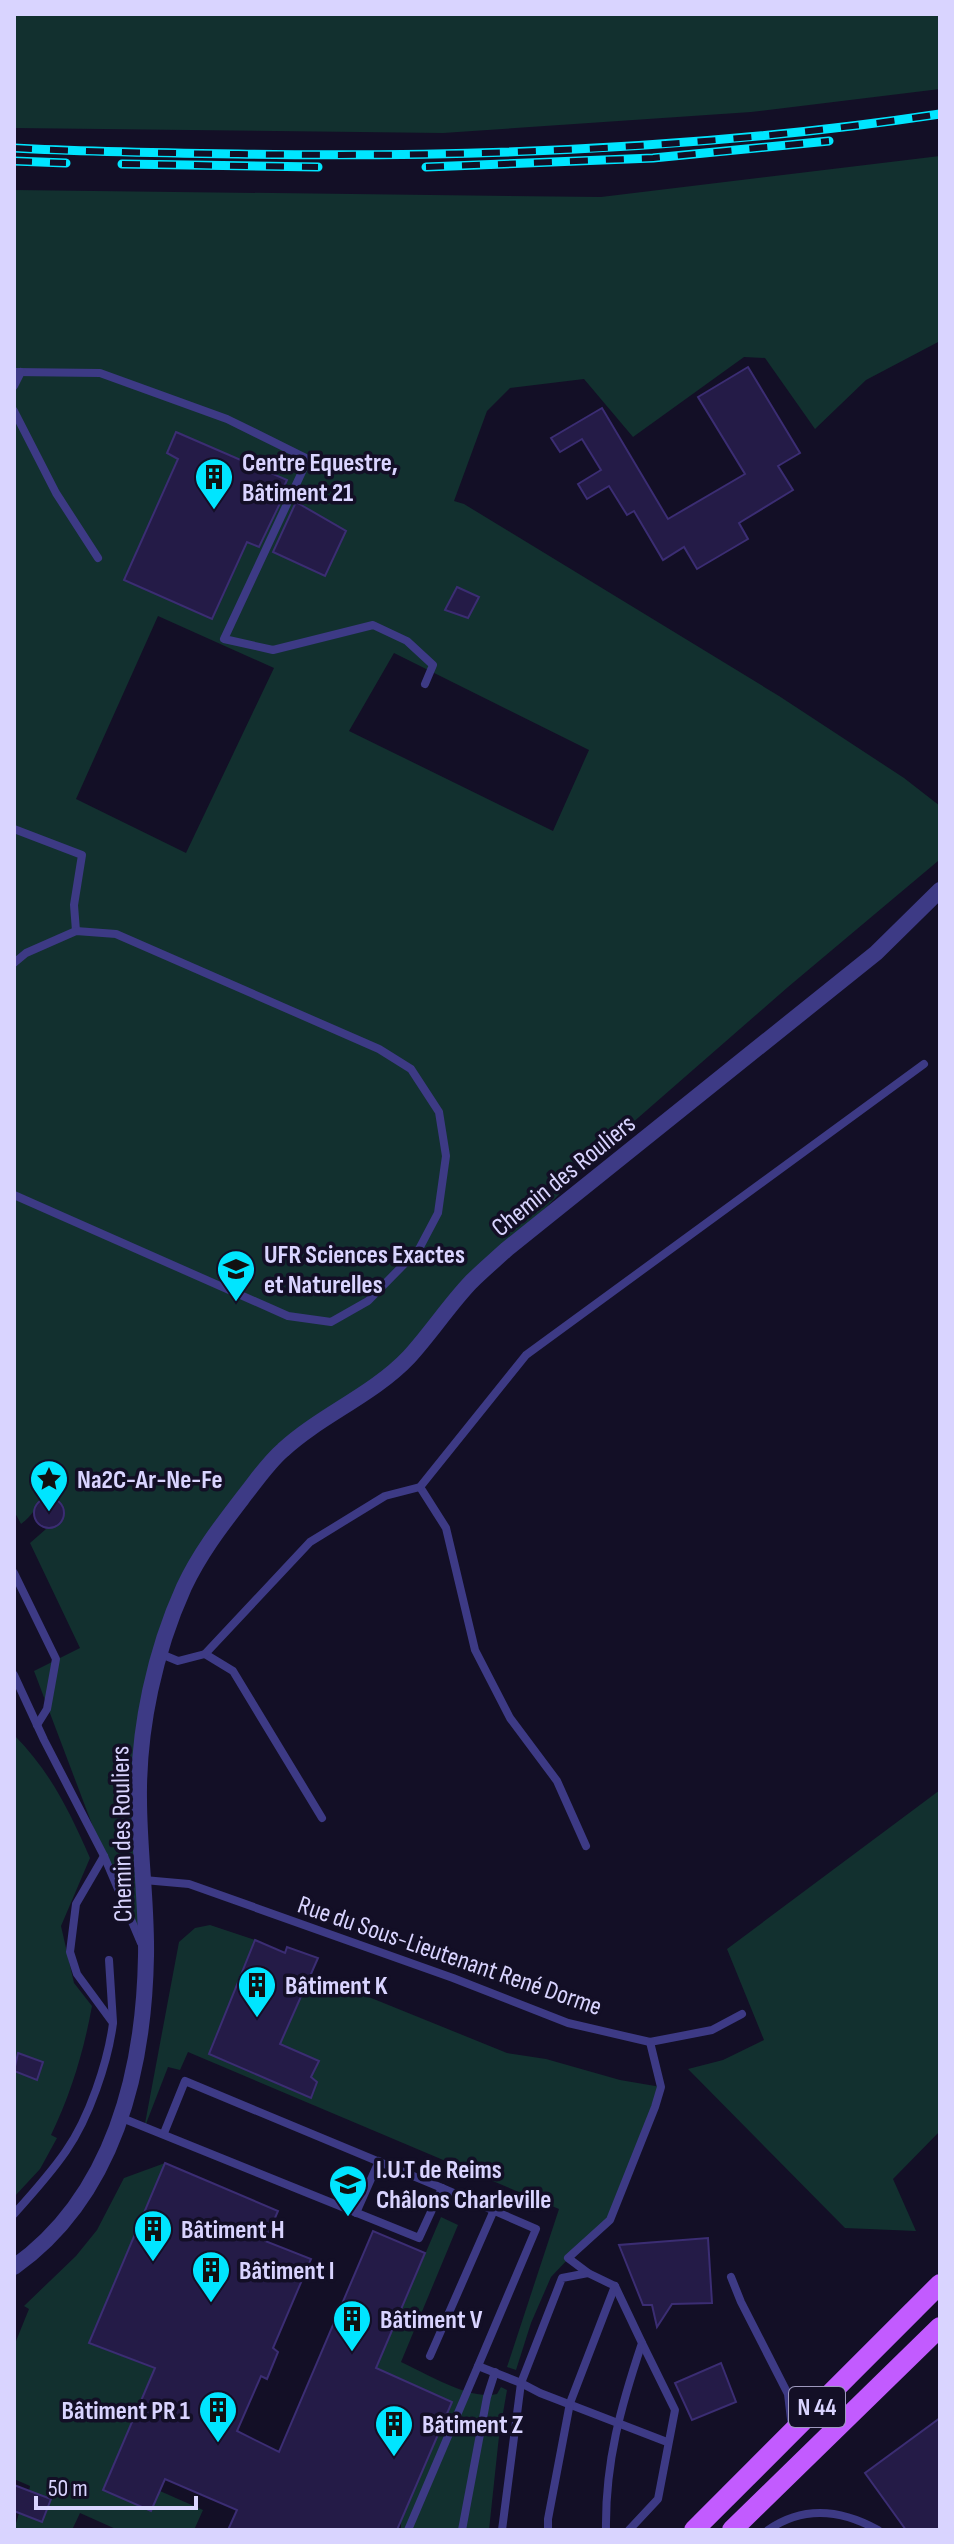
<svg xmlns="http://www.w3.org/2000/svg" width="954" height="2544" viewBox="0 0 954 2544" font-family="'Sofia Sans Condensed',sans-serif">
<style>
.green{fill:#12302f;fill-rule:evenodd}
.building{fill:#241b47;stroke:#3b2d73;stroke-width:2}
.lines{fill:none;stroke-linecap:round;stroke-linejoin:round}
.lane{stroke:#3d3a85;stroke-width:8}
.street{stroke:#3d3a85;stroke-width:16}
.primary{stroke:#c25bff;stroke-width:20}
.rail-casing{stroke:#00e5ff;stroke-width:9}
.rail{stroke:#130f26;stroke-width:6;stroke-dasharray:18;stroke-linecap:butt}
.labels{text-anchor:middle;stroke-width:7;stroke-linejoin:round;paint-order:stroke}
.shield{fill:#130f26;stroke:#9e99be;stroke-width:2}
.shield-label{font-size:24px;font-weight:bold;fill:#d9d4ff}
.poi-label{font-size:26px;font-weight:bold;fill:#d9d4ff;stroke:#130f26;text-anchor:start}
.street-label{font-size:26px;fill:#d9d4ff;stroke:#130f26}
</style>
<rect width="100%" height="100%" fill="#130f26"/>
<!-- green -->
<g class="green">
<path d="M14 14H940V89L751 112 443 133 14 128Z"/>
<path d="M940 156V341L866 380 815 429 765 358 744 357 633 437 584 379 510 388 487 411 454 501 464 504 779 696 904 778 940 806V857L938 861 788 987 615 1138 471 1283 409 1357 283 1450 205 1546 161 1654 141 1764 147 1954 104 1856 34 1671 80 1648 30 1543 46 1529 60 1523 65 1512 60 1502 46 1498C35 1507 33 1515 21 1524L14 1511V190L601 197ZM158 616 274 668 186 853 76 799ZM394 653 589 750 553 831 349 731Z"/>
<path d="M14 1735C50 1771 70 1812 90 1858L61 1926 74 1983 92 2006C84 2050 71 2094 51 2135L57 2138 40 2169 14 2197Z"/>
<path d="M940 1790V2131L893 2179 916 2231 845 2228 688 2069 723 2060 764 2040 727 1949Z"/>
<path d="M210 1925 255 1940 209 2054 311 2097 317 2082 311 2077 318 2061 280 2044 318 1958 312 1974 507 2053 546 2059 620 2080 661 2087 610 2220 569 2258 551 2277 531 2323 516 2370 507 2367 559 2209 188 2052 180 2070 168 2067 144 2129 179 1942 195 1928Z"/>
<path d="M165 2163 89 2343 155 2369 103 2490 151 2511 160 2491 203 2510 194 2530H118L80 2513 72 2530H14L19 2513 42 2522 51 2500 29 2491 30 2486 14 2479V2346L29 2309 24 2306 76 2256 97 2230 124 2178Z"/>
<path d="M441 2217 458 2225 401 2362C425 2373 471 2401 497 2394L501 2387 507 2390 499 2436 489 2530H401V2520L452 2402 397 2377 335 2514 307 2530Z"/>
</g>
<!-- building -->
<g class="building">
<path d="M748 367 800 453 778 466 793 490 739 523 748 539 697 569 684 547 663 560 634 511 627 515 609 486 587 499 578 484 601 470 582 439 560 452 551 438 602 408 668 519 745 474 698 397Z"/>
<path d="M176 432 287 480 281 493 284 495 259 547 247 542 212 619 124 580 178 459 167 453Z"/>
<path d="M296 502 346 531 325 576 273 552Z"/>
<path d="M457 587 479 597 468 618 445 610Z"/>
<circle cx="49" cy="1513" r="15"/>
<path d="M255 1940 285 1953 287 1947 318 1958 280 2044 319 2061 311 2077 317 2082 311 2098 209 2054Z"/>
<path d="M18 2053 43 2062 37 2080 14 2071Z"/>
<path d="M165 2163 278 2211 265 2241 311 2259 273 2348 278 2352 267 2379 261 2376 237 2431 279 2452 373 2231 425 2253 376 2368 452 2402 397 2530H228L237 2510 165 2479 151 2511 103 2490 155 2368 89 2343Z"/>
<path d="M708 2238 712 2303 672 2304 657 2327 652 2305H643L619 2245Z"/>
<path d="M721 2363 736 2402 692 2420 675 2383Z"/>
<path d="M940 2418V2530H906L865 2473Z"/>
<path d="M14 2485 51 2499 42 2522 14 2511Z"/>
</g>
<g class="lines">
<!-- lane -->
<g class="lane">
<path d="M14 372 100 373 227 419 308 459 224 639 273 650 373 625 407 641 433 665 425 684"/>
<path d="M14 386 21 372"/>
<path d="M14 411 56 493 98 558"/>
<path d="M14 829 82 855 74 905 76 931"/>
<path d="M14 963 26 953 76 931 116 934 379 1049 411 1069 439 1112 446 1156 438 1213 419 1249 368 1301 331 1322 288 1316 14 1195"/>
<path d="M420 1487 446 1528 475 1650 510 1718 557 1781 586 1846"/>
<path d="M14 1573 56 1659 47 1709 37 1725"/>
<path d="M161 1654 178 1661 205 1654 233 1671 322 1818"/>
<path d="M205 1654 310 1542 385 1496 420 1487 526 1355 924 1064"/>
<path d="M14 1675 44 1740 104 1856 141 1943"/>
<path d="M144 1880 189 1884 453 1978 568 2023 650 2042 712 2030 742 2014"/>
<path d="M109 1960 113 2022"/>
<path d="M122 2118 419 2238 442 2188 185 2081 164 2133"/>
<path d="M442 2188 536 2229 478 2366 521 2383 540 2393 667 2442"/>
<path d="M356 2213 379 2161"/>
<path d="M14 2214C32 2194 51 2173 66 2151 89 2118 108 2062 113 2023L77 1974 70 1952 76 1904 104 1856"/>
<path d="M588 2273 568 2258 610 2220 655 2107 661 2087 650 2042"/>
<path d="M731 2277 741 2302 788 2394 792 2428"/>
<path d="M430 2356 494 2210"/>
<path d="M408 2530 478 2366"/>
<path d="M462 2530 487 2397 495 2372"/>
<path d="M502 2530 521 2383 562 2278 588 2273 615 2286 570 2403 548 2519V2530"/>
<path d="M606 2530C605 2462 621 2406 642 2343L615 2286"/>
<path d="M629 2530 658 2499 675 2410 642 2343"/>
<path d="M768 2530C804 2505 842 2510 878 2530"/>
</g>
<!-- street -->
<path class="street" d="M14 2267C114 2196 144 2071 146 1956 147 1903 139 1851 139 1799 138 1728 155 1651 184 1587 200 1553 221 1526 244 1496 256 1481 268 1463 283 1450 321 1415 373 1395 409 1357 431 1333 449 1305 471 1282 482 1271 495 1260 507 1249L876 953 940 890"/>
<!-- primary -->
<g class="primary">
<path d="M694 2530 940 2284"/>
<path d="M732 2530 940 2327"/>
</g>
<defs>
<g id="rail">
<path d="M14 148C89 152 164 153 238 154 473 158 708 149 940 114"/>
<path d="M14 161 66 163"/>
<path d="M122 164 318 167"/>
<path d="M426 167 653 158 829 141"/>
</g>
</defs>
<!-- rail casing -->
<use href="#rail" class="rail-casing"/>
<!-- rail -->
<use href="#rail" class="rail"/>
</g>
<!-- icons -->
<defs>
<symbol id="building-pin" viewBox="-11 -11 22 30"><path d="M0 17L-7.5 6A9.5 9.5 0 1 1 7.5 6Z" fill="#00e5ff" stroke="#130f26"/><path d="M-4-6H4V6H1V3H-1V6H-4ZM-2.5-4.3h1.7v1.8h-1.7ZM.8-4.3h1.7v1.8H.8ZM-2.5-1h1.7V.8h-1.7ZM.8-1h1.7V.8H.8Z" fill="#111"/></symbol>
<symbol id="university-pin" viewBox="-11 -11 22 30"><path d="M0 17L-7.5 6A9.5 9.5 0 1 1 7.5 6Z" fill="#00e5ff" stroke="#130f26"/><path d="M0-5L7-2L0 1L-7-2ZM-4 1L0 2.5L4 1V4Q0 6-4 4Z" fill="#111"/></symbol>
<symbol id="sight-pin" viewBox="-11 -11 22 30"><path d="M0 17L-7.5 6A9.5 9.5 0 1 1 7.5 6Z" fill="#00e5ff" stroke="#130f26"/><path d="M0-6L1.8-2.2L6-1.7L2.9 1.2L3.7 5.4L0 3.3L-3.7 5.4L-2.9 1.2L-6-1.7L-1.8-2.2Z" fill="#111"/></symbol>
</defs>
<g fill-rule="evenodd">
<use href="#building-pin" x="192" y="455" width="44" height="60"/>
<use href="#university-pin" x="214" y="1247" width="44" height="60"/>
<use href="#sight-pin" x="27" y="1457" width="44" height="60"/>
<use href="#building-pin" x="235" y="1963" width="44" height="60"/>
<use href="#university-pin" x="326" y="2162" width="44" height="60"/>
<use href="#building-pin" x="131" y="2207" width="44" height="60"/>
<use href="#building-pin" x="189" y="2248" width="44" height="60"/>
<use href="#building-pin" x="330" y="2297" width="44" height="60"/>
<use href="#building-pin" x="196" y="2388" width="44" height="60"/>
<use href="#building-pin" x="372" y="2402" width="44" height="60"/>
</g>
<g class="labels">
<!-- shield labels -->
<rect class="shield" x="789" y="2387" width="56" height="40" rx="6"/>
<g class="shield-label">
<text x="817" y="2415">N 44</text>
</g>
<!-- poi labels -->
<g class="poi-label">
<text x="242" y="471">Centre Equestre,<tspan x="242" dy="30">Bâtiment 21</tspan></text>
<text x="264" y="1263">UFR Sciences Exactes<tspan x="264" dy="30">et Naturelles</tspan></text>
<text x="77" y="1488">Na2C-Ar-Ne-Fe</text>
<text x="285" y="1994">Bâtiment K</text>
<text x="376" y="2178">I.U.T de Reims<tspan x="376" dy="30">Châlons Charleville</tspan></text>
<text x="181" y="2238">Bâtiment H</text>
<text x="239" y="2279">Bâtiment I</text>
<text x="380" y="2328">Bâtiment V</text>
<text x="190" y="2419" text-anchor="end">Bâtiment PR 1</text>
<text x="422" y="2433">Bâtiment Z</text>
</g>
<!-- street labels -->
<g class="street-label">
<text transform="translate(563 1175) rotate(-39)" y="9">Chemin des Rouliers</text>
<text transform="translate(121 1834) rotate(-91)" y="9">Chemin des Rouliers</text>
<text transform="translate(450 1955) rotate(19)" y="9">Rue du Sous-Lieutenant René Dorme</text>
</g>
</g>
<!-- border -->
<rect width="954" height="2544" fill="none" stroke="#d9d4ff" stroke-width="32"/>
<!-- scale -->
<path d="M36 2496v12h160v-12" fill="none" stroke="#d9d4ff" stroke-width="4"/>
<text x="48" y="2496" font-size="24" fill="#d9d4ff" stroke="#130f26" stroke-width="6" paint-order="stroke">50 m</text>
</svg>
